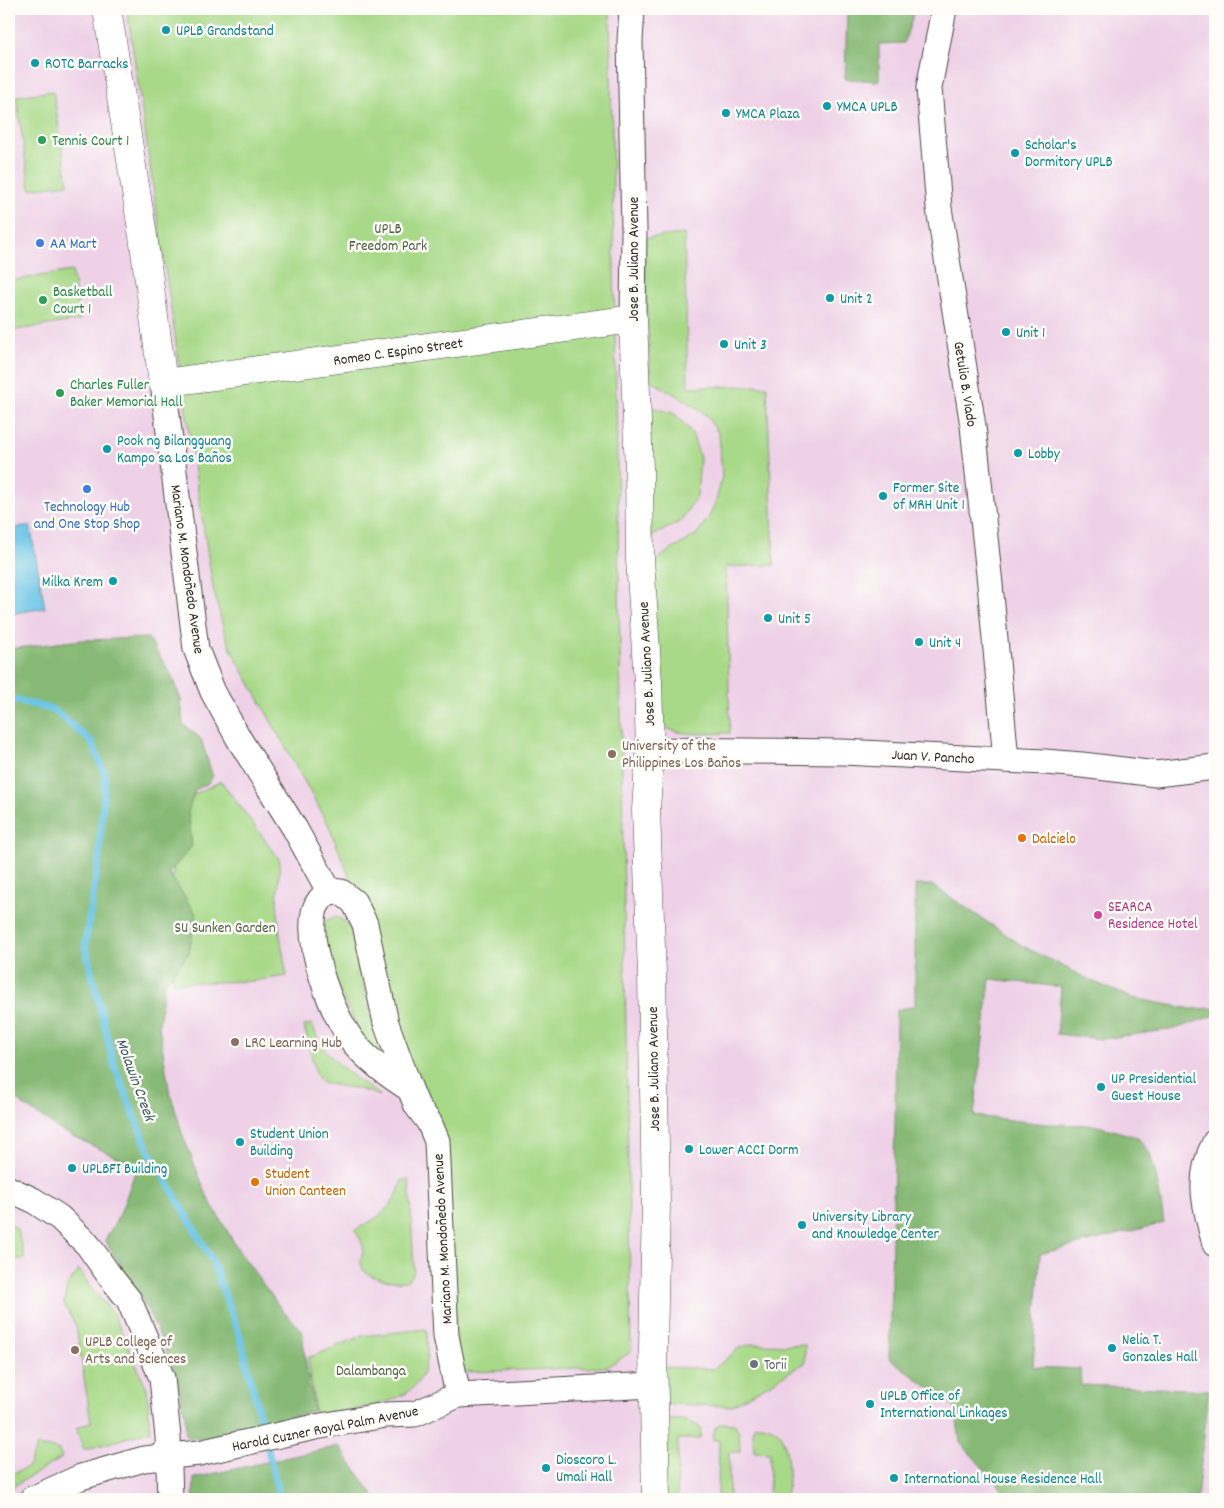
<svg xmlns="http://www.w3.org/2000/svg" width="1224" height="1508" viewBox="0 0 1224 1508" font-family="Dekko,sans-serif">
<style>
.built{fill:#eed0e7}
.green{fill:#a8d988;stroke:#6a825a}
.forest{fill:#86b974;stroke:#587250}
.water{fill:#69c4e6;stroke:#4a7888}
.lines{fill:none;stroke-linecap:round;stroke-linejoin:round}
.stream{stroke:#69c4e6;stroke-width:7}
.minor-casing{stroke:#494642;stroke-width:27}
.tertiary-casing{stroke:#494642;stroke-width:29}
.minor{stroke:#fff;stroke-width:25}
.tertiary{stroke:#fff;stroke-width:28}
.culture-dot{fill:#0f9aa8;stroke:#fdfcf7;stroke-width:2}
.leisure-dot{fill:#2e9e5b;stroke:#fdfcf7;stroke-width:2}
.shop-dot{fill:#3f7fe0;stroke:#fdfcf7;stroke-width:2}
.education-dot{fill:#8d6e63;stroke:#fdfcf7;stroke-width:2}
.food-dot{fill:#e8710a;stroke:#fdfcf7;stroke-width:2}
.hotel-dot{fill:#d1479c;stroke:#fdfcf7;stroke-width:2}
.worship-dot{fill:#6b7280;stroke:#fdfcf7;stroke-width:2}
.labels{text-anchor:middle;stroke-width:5;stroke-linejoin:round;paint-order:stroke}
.culture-label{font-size:15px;fill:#0d838f;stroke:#fdfcf7;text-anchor:start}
.leisure-label{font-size:15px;fill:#27864d;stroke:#fdfcf7;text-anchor:start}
.park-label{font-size:15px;fill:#505f47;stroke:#fdfcf7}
.shop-label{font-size:15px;fill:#366cbe;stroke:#fdfcf7;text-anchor:start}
.street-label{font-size:15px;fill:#2b2b2b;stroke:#fdfcf7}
.education-label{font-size:15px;fill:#785e54;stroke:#fdfcf7;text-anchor:start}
.food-label{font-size:15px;fill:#c56008;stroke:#fdfcf7;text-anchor:start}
.hotel-label{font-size:15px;fill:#b23c85;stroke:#fdfcf7;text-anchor:start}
.worship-label{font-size:15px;fill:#5b616d;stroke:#fdfcf7;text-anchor:start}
.water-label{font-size:16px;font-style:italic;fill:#3e5963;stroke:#fdfcf7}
</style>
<rect width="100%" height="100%" fill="#fdfcf7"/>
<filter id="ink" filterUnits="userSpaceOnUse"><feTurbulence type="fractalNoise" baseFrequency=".02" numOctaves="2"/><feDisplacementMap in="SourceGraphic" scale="10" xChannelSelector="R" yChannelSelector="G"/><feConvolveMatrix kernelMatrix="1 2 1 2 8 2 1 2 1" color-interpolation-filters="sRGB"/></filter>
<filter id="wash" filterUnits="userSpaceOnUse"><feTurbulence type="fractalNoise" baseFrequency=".0096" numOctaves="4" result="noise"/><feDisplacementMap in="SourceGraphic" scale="20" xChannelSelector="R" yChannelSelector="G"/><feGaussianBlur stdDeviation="1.12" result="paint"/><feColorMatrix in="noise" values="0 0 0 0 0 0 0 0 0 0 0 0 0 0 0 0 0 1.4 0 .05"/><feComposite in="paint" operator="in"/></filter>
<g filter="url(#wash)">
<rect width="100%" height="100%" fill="#f4e1c7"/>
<!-- built -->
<rect class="built" x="9" y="9" width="1206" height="1490"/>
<!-- green -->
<g class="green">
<path d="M127 9H610L631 1352 607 1367 466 1372 459 1370 440 1135 403 1071 365 916 328 824 232 651 224 631 213 588 196 479Z"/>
<path d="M53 91 68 184 30 189 16 96Z"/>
<path d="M684 234 688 387 767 386 774 565 726 567 730 733C713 733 680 737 665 727 662 725 659 720 657 718L650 566 663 555 696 535 709 517 717 498 722 476 719 434 706 415 688 402 650 380 644 238Z"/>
<path d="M72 271 80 320 9 331V281Z"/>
<path d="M648 406 675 414 692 433 700 458 697 496 680 522 650 537Z"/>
<path d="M221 781 278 857 280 862 277 903 280 936 287 976 253 981 173 983 171 920 172 881 182 801Z"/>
<path d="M336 917C343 919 346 922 350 928L366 998 381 1049 380 1055 368 1049 331 975 322 927 326 920Z"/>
<path d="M312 1024C314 1030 317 1037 320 1043 335 1065 360 1081 381 1096L358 1089 322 1083 316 1074 304 1026Z"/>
<path d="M402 1180H409L414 1269 412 1276 408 1280C398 1284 365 1279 362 1267 360 1262 362 1257 363 1252 364 1243 359 1237 355 1230 382 1215 393 1211 402 1180Z"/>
<path d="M9 1223 17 1229 25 1259H9Z"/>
<path d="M79 1270 91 1288 113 1313 147 1389 150 1431 84 1450 76 1428 91 1422 76 1326 64 1304 67 1286Z"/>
<path d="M426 1329C428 1336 427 1347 427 1355 423 1395 394 1401 361 1408 346 1411 331 1414 316 1417L308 1358 362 1336Z"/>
<path d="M752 1344 805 1345V1363L731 1406 658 1404 661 1367 714 1369 739 1348Z"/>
<path d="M669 1420C682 1419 691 1421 701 1428L700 1439H678L677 1499H664L663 1423Z"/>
<path d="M725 1423 735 1424 739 1432 740 1452H729V1499H718L719 1440H713L715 1427 720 1424Z"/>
<path d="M755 1425C763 1425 771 1426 777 1431 790 1442 790 1485 785 1499H769L770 1453 754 1452 753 1429Z"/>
<path d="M37 1446 58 1449 62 1458 9 1489V1475L28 1467Z"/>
</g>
<!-- forest -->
<g class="forest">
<path d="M847 9H915L904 43 879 44V81L845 79Z"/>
<path d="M148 638 171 674 181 700 183 724 201 739 213 777 207 784 195 790 188 812 192 846 169 873 196 914 189 953 164 985 159 1026 169 1089 184 1139 208 1198 239 1251 282 1310 302 1330 305 1357 314 1411 199 1439 189 1438 186 1435 185 1415 175 1373 157 1329 139 1294 121 1267 105 1240 120 1214 137 1167 60 1130 9 1095V649L82 640Z"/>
<path d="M915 885H932L1023 946 1090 980 1132 998 1192 1009 1215 1008V1015L1175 1029 1101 1039 1057 1034 1061 987 990 979 974 1116 1046 1124 1094 1125 1137 1137 1150 1153 1158 1184 1164 1223 1040 1254 1033 1367 1080 1369 1081 1385 1209 1390 1197 1499H1007L1008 1496 960 1442 955 1407 889 1358 895 1122 896 1010 915 1006Z"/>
<path d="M339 1446 376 1499H193L194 1478Z"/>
</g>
<!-- water -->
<path class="water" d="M30 525 45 608 9 614V529Z"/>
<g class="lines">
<!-- stream -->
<path class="stream" d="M9 698 54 710 92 742 105 775 99 857 85 946 114 1065 147 1147 211 1258 240 1336 280 1499"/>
</g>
</g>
<g filter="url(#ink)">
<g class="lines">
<defs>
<g id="minor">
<path d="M632 9 630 41 634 230 633 319"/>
<path d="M944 9 929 88 939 208 973 426 990 584 1006 760"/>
<path d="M163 383 196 649 213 692 239 739 295 829 329 891"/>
<path d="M650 750 843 752 1045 762 1082 765 1156 774 1215 767"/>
<path d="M410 1089C389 1076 370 1062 354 1043 332 1014 307 949 314 913 316 903 321 898 329 891L341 892 354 902 365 924 386 1023 410 1089 417 1106 429 1122 437 1141 446 1336 458 1395"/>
<path d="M1215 1142C1196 1178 1205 1207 1215 1244"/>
<path d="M9 1189 33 1200 60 1218 88 1245 109 1275 129 1300 162 1378 168 1437 170 1499"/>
<path d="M32 1499 81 1477 144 1459 199 1453 315 1427 386 1415 415 1414 458 1395 653 1385"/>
</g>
<path id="tertiary" d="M107 9 143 236 163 383 633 319 639 470 640 559 648 682 650 750 646 810 652 975 656 1203 653 1349 656 1499"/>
</defs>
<!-- minor casing -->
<use href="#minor" class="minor-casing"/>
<!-- tertiary casing -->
<use href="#tertiary" class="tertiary-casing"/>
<!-- minor -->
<use href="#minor" class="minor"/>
<!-- tertiary -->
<use href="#tertiary" class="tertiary"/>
</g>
</g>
<!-- markers -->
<g class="culture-dot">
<circle cx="166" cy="30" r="5"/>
<circle cx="35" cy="63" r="5"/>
<circle cx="827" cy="106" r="5"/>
<circle cx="726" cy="113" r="5"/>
<circle cx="1015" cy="153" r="5"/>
<circle cx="830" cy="298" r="5"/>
<circle cx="1006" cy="332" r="5"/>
<circle cx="724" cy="344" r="5"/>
<circle cx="107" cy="449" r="5"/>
<circle cx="1018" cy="453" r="5"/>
<circle cx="883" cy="496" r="5"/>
<circle cx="113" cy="581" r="5"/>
<circle cx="768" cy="618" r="5"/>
<circle cx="919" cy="642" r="5"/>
<circle cx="1101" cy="1087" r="5"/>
<circle cx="240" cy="1142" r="5"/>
<circle cx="689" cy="1149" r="5"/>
<circle cx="72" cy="1168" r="5"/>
<circle cx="802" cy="1225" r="5"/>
<circle cx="1112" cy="1348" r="5"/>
<circle cx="870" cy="1404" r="5"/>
<circle cx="546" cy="1468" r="5"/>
<circle cx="894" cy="1478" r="5"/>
</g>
<g class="leisure-dot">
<circle cx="42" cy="140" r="5"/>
<circle cx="43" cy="300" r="5"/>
<circle cx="60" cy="393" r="5"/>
</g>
<g class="shop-dot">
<circle cx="40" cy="243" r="5"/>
<circle cx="87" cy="489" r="5"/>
</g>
<g class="education-dot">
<circle cx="612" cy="754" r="5"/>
<circle cx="235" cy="1042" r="5"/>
<circle cx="75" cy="1350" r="5"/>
</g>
<g class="food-dot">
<circle cx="1022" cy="838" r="5"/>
<circle cx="255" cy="1182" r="5"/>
</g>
<circle class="hotel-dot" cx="1098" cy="915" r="5"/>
<circle class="worship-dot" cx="754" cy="1364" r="5"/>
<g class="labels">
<!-- culture labels -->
<g class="culture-label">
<text x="176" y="35">UPLB Grandstand</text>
<text x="45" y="68">ROTC Barracks</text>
<text x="837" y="111">YMCA UPLB</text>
<text x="736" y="118">YMCA Plaza</text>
<text x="1025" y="149">Scholar's<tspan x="1025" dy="17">Dormitory UPLB</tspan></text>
<text x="840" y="303">Unit 2</text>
<text x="1016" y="337">Unit 1</text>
<text x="734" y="349">Unit 3</text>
<text x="117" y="445">Pook ng Bilangguang<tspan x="117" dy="17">Kampo sa Los Baños</tspan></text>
<text x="1028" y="458">Lobby</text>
<text x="893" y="492">Former Site<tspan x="893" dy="17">of MRH Unit 1</tspan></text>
<text x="103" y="586" text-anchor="end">Milka Krem</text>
<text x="778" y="623">Unit 5</text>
<text x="929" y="647">Unit 4</text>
<text x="1111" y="1083">UP Presidential<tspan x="1111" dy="17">Guest House</tspan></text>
<text x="250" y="1138">Student Union<tspan x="250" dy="17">Building</tspan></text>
<text x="699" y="1154">Lower ACCI Dorm</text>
<text x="82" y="1173">UPLBFI Building</text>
<text x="812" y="1221">University Library<tspan x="812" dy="17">and Knowledge Center</tspan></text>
<text x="1122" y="1344">Nelia T.<tspan x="1122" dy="17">Gonzales Hall</tspan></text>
<text x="880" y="1400">UPLB Office of<tspan x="880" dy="17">International Linkages</tspan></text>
<text x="556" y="1464">Dioscoro L.<tspan x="556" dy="17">Umali Hall</tspan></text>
<text x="904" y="1483">International House Residence Hall</text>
</g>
<!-- leisure labels -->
<g class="leisure-label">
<text x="52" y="145">Tennis Court 1</text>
<text x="53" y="296">Basketball<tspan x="53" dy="17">Court 1</tspan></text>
<text x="70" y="389">Charles Fuller<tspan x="70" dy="17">Baker Memorial Hall</tspan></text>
</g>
<!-- park labels -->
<g class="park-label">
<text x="388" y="233">UPLB<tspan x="388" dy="17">Freedom Park</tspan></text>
<text x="225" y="932">SU Sunken Garden</text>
<text x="371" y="1375">Dalambanga</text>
</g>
<!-- shop labels -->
<g class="shop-label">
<text x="50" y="248">AA Mart</text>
<text x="87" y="511" text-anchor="middle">Technology Hub<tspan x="87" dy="17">and One Stop Shop</tspan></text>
</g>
<!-- street labels -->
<g class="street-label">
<text transform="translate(633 259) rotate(-90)" y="5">Jose B. Juliano Avenue</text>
<text transform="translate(398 351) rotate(-8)" y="5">Romeo C. Espino Street</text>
<text transform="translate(966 384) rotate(81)" y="5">Getulio B. Viado</text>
<text transform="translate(188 569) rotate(82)" y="5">Mariano M. Mondoñedo Avenue</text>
<text transform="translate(646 664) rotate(-93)" y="5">Jose B. Juliano Avenue</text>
<text transform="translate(933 756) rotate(3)" y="5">Juan V. Pancho</text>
<text transform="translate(653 1069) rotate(-91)" y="5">Jose B. Juliano Avenue</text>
<text transform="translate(442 1239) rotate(-93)" y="5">Mariano M. Mondoñedo Avenue</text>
<text transform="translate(325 1428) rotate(-11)" y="5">Harold Cuzner Royal Palm Avenue</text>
</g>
<!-- education labels -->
<g class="education-label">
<text x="622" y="750">University of the<tspan x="622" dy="17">Philippines Los Baños</tspan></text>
<text x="245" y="1047">LRC Learning Hub</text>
<text x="85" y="1346">UPLB College of<tspan x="85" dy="17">Arts and Sciences</tspan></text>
</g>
<!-- food labels -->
<g class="food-label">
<text x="1032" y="843">Dalcielo</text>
<text x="265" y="1178">Student<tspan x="265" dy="17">Union Canteen</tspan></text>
</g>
<!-- hotel labels -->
<g class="hotel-label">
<text x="1108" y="911">SEARCA<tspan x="1108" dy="17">Residence Hotel</tspan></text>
</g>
<!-- worship labels -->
<g class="worship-label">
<text x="764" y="1369">Torii</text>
</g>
<!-- water labels -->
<g class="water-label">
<text transform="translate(137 1079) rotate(70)" y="6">Molawin Creek</text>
</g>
</g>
<!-- margin -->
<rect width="1224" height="1508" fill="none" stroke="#fdfcf7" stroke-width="30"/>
</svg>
